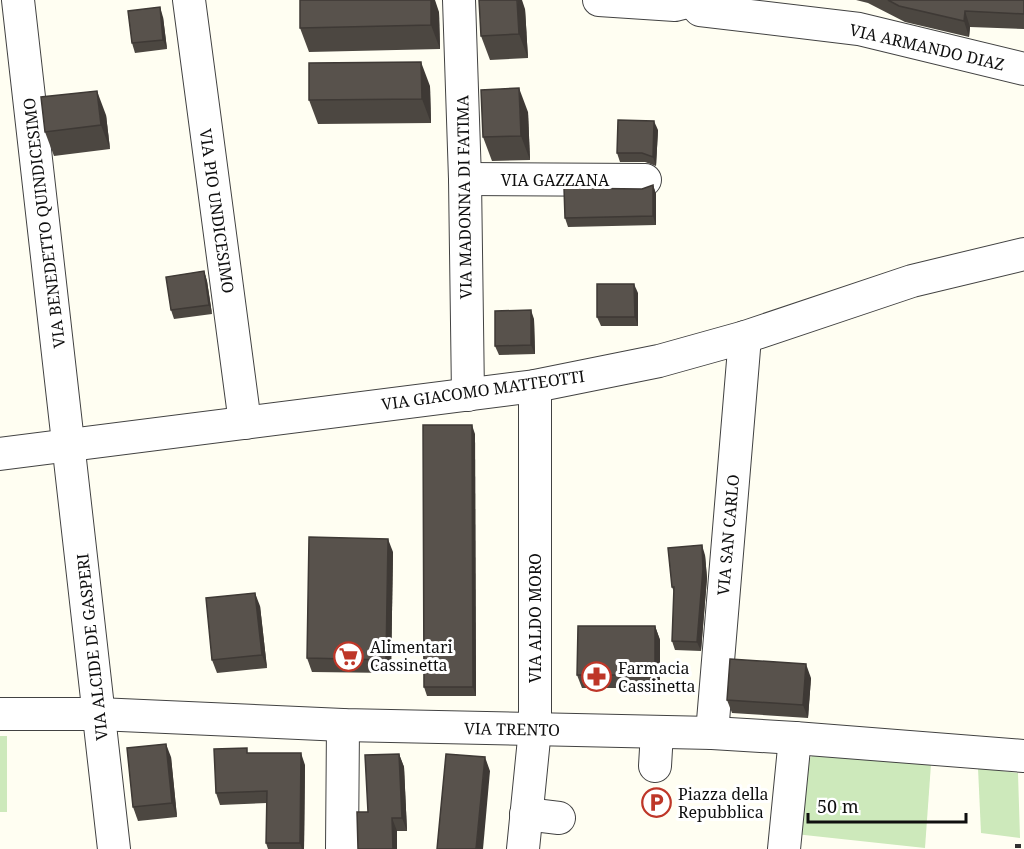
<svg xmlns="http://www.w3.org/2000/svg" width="1024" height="849" viewBox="0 0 1024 849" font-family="'Noto Serif',serif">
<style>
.green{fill:#cde9bb}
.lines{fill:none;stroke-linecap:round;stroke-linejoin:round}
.minor-casing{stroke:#424242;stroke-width:34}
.path{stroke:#313131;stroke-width:4;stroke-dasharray:6 3;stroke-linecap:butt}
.minor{stroke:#fff;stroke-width:32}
.wall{fill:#4c4741}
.shaded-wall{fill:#3e3935}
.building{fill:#58524c;stroke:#3e3935;stroke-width:1.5}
.labels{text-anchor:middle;stroke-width:6;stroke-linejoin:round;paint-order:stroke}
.street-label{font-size:16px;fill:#0f0f0f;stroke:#fff}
.poi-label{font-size:16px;fill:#0f0f0f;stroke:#fff;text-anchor:start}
</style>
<rect width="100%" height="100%" fill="#fffef2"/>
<!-- green -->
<g class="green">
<rect x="0" y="736" width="7" height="76"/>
<path d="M819 754 931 764 925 848 795 834 805 763 812 756Z"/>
<path d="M978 768 1018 773 1020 838 981 833Z"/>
</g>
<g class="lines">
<defs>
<g id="minor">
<path d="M18 0 114 849"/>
<path d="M189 0 245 423"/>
<path d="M459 0 465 179 468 395"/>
<path d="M599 0 675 5 691 1"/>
<path d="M691 0 700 10 859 29 1024 69"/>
<path d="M465 179 645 180"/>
<path d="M0 454 535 386 659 361 745 337 912 281 1024 254"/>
<path d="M0 714H98L343 725 712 733 795 738 1024 756"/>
<path d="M712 733 745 337"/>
<path d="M655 766 657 732"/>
<path d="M526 814 559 818"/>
<path d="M342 849 343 725"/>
<path d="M523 849 535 729V386"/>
<path d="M784 849 795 738"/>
</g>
</defs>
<!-- minor casing -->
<use href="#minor" class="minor-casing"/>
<!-- path -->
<path class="path" d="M1015 846H1024"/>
<!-- minor -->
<use href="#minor" class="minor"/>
</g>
<!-- wall -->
<g class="wall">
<path d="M856 0H1024V29L970 27 969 37 905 22 868 3Z"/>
<path d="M525 9 528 58 490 60 481 36Z"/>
<path d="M439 12 440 49 309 52 300 28Z"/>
<path d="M163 17 167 49 135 53 132 43Z"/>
<path d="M430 86 431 123 318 124 309 100Z"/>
<path d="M528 112 530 160 492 161 483 137Z"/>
<path d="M106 115 110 149 54 156 45 132Z"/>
<path d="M658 130 656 166 645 162H620L617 153Z"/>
<path d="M653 185 656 194V225L568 227 565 218Z"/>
<path d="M204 271 207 281 212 314 174 319 171 310Z"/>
<path d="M638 293V326H601L597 317Z"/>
<path d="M534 319 535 354 499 355 495 346Z"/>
<path d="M475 434 476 696H427L424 687Z"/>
<path d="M393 552 391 673 312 672 307 658Z"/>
<path d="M705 555 707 578 701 651 675 650 672 641 674 592 672 587Z"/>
<path d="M260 606 267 668 217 673 212 660Z"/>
<path d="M655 626 660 640V688H582L577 675Z"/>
<path d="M811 678 808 718 732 713 727 700Z"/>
<path d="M249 753 305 765 304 849H268L266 843 267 803 220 805 216 793Z"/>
<path d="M399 754 404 767 407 831H397V849H358L368 812Z"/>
<path d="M171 757 177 817 138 821 133 807Z"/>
</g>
<!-- shaded-wall -->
<g class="shaded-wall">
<path d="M431 0H435L439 12 440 49 431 25Z"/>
<path d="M517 0H522L525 9 528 58 519 34Z"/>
<path d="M160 7 163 17 167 49 163 40Z"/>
<path d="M965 11 970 27 969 37 964 21Z"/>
<path d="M421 62 430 86 431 123 422 99Z"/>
<path d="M519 88 528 112 530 160 521 136Z"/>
<path d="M97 91 106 115 110 149 101 125Z"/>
<path d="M654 121 658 130 656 166 653 157Z"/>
<path d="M653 185 656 194V225L653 216Z"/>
<path d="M204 271 207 281 212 314 209 305Z"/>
<path d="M634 284 638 293V326L635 317Z"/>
<path d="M531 310 534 319 535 354 531 345Z"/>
<path d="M472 425 475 434 476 696 473 687Z"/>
<path d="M388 539 393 552 391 673 386 660Z"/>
<path d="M702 545 705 555 707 578 701 651 697 642Z"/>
<path d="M255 593 260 606 267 668 262 655Z"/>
<path d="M655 626 660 640V688L655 675Z"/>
<path d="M806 664 811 678 808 718 803 705Z"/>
<path d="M166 744 171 757 177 817 172 803Z"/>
<path d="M301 753 305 765 304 849H302L300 843Z"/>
<path d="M399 754 404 767 407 831 402 818Z"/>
<path d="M485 757 490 771 483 849H476Z"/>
<path d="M392 818 397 831V849H393Z"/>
</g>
<!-- building -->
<g class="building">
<path d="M300 0H431V25L300 28Z"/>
<path d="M479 0H517L519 34 481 36Z"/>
<path d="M888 0H1024V14L965 11 964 21 899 6Z"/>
<path d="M160 7 163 40 132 43 128 11Z"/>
<path d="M421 62 422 99 309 100V63Z"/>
<path d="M519 88 521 136 483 137 481 90Z"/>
<path d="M97 91 101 125 45 132 41 97Z"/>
<path d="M618 120 654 121 653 157 642 153H617Z"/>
<path d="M653 185V216L565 218 564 188 642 189Z"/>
<path d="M204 271 209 305 171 310 166 277Z"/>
<path d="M597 284H634L635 317H597Z"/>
<path d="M531 310V345L495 346V311Z"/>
<path d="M423 425H472L473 687H424Z"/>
<path d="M309 537 388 539 386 660 307 658Z"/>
<path d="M702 545 703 569 697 642 672 641 674 587H672L668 548Z"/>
<path d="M255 593 262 655 212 660 206 598Z"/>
<path d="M578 626H655V675H577Z"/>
<path d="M730 659 806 664 803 705 727 700Z"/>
<path d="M166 744 172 803 133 807 127 748Z"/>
<path d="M247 748V753H301L300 843H266L267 791 216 793 214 749Z"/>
<path d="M399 754 402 818H392L393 849H358L357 812H368L365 755Z"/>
<path d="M446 754 485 757 476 849H437Z"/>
</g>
<!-- icons -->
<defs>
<symbol id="supermarket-ring" viewBox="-11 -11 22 22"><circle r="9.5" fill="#fff" stroke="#be3628" stroke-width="1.5"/><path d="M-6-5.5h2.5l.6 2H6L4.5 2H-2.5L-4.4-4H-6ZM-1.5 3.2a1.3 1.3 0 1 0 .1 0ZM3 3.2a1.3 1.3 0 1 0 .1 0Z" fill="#be3628"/></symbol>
<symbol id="pharmacy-ring" viewBox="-11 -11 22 22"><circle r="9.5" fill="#fff" stroke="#be3628" stroke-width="1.5"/><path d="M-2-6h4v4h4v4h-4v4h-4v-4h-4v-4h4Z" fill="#be3628"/></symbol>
<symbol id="parking-ring" viewBox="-11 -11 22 22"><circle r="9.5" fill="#fff" stroke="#be3628" stroke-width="1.5"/><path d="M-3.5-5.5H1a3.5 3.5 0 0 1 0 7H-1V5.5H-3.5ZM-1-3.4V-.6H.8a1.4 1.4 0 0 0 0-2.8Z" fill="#be3628"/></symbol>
</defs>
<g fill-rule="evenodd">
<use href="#supermarket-ring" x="332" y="640" width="33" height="33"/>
<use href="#pharmacy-ring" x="580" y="660" width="33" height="33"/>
<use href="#parking-ring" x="640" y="786" width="33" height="33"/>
</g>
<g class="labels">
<!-- street labels -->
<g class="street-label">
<text transform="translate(927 47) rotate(13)" y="6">VIA ARMANDO DIAZ</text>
<text x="555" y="186">VIA GAZZANA</text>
<text transform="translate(464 197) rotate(-91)" y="6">VIA MADONNA DI FATIMA</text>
<text transform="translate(217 211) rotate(82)" y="6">VIA PIO UNDICESIMO</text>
<text transform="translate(44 223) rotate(-97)" y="6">VIA BENEDETTO QUINDICESIMO</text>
<text transform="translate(483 390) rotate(-8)" y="6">VIA GIACOMO MATTEOTTI</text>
<text transform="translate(728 535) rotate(-85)" y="6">VIA SAN CARLO</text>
<text transform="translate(535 618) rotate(-90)" y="6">VIA ALDO MORO</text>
<text transform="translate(92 647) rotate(-96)" y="6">VIA ALCIDE DE GASPERI</text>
<text transform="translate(512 729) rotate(1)" y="6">VIA TRENTO</text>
</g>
<!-- poi labels -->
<g class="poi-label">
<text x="370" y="653">Alimentari<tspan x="370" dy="18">Cassinetta</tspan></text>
<text x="618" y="674">Farmacia<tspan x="618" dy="18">Cassinetta</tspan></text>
<text x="678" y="800">Piazza della<tspan x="678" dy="18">Repubblica</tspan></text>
</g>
</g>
<!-- scale -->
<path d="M808 813v9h158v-9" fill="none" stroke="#0f0f0f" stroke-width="3"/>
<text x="817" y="813" font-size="18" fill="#0f0f0f" stroke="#ffffff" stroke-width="4.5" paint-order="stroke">50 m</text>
</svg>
